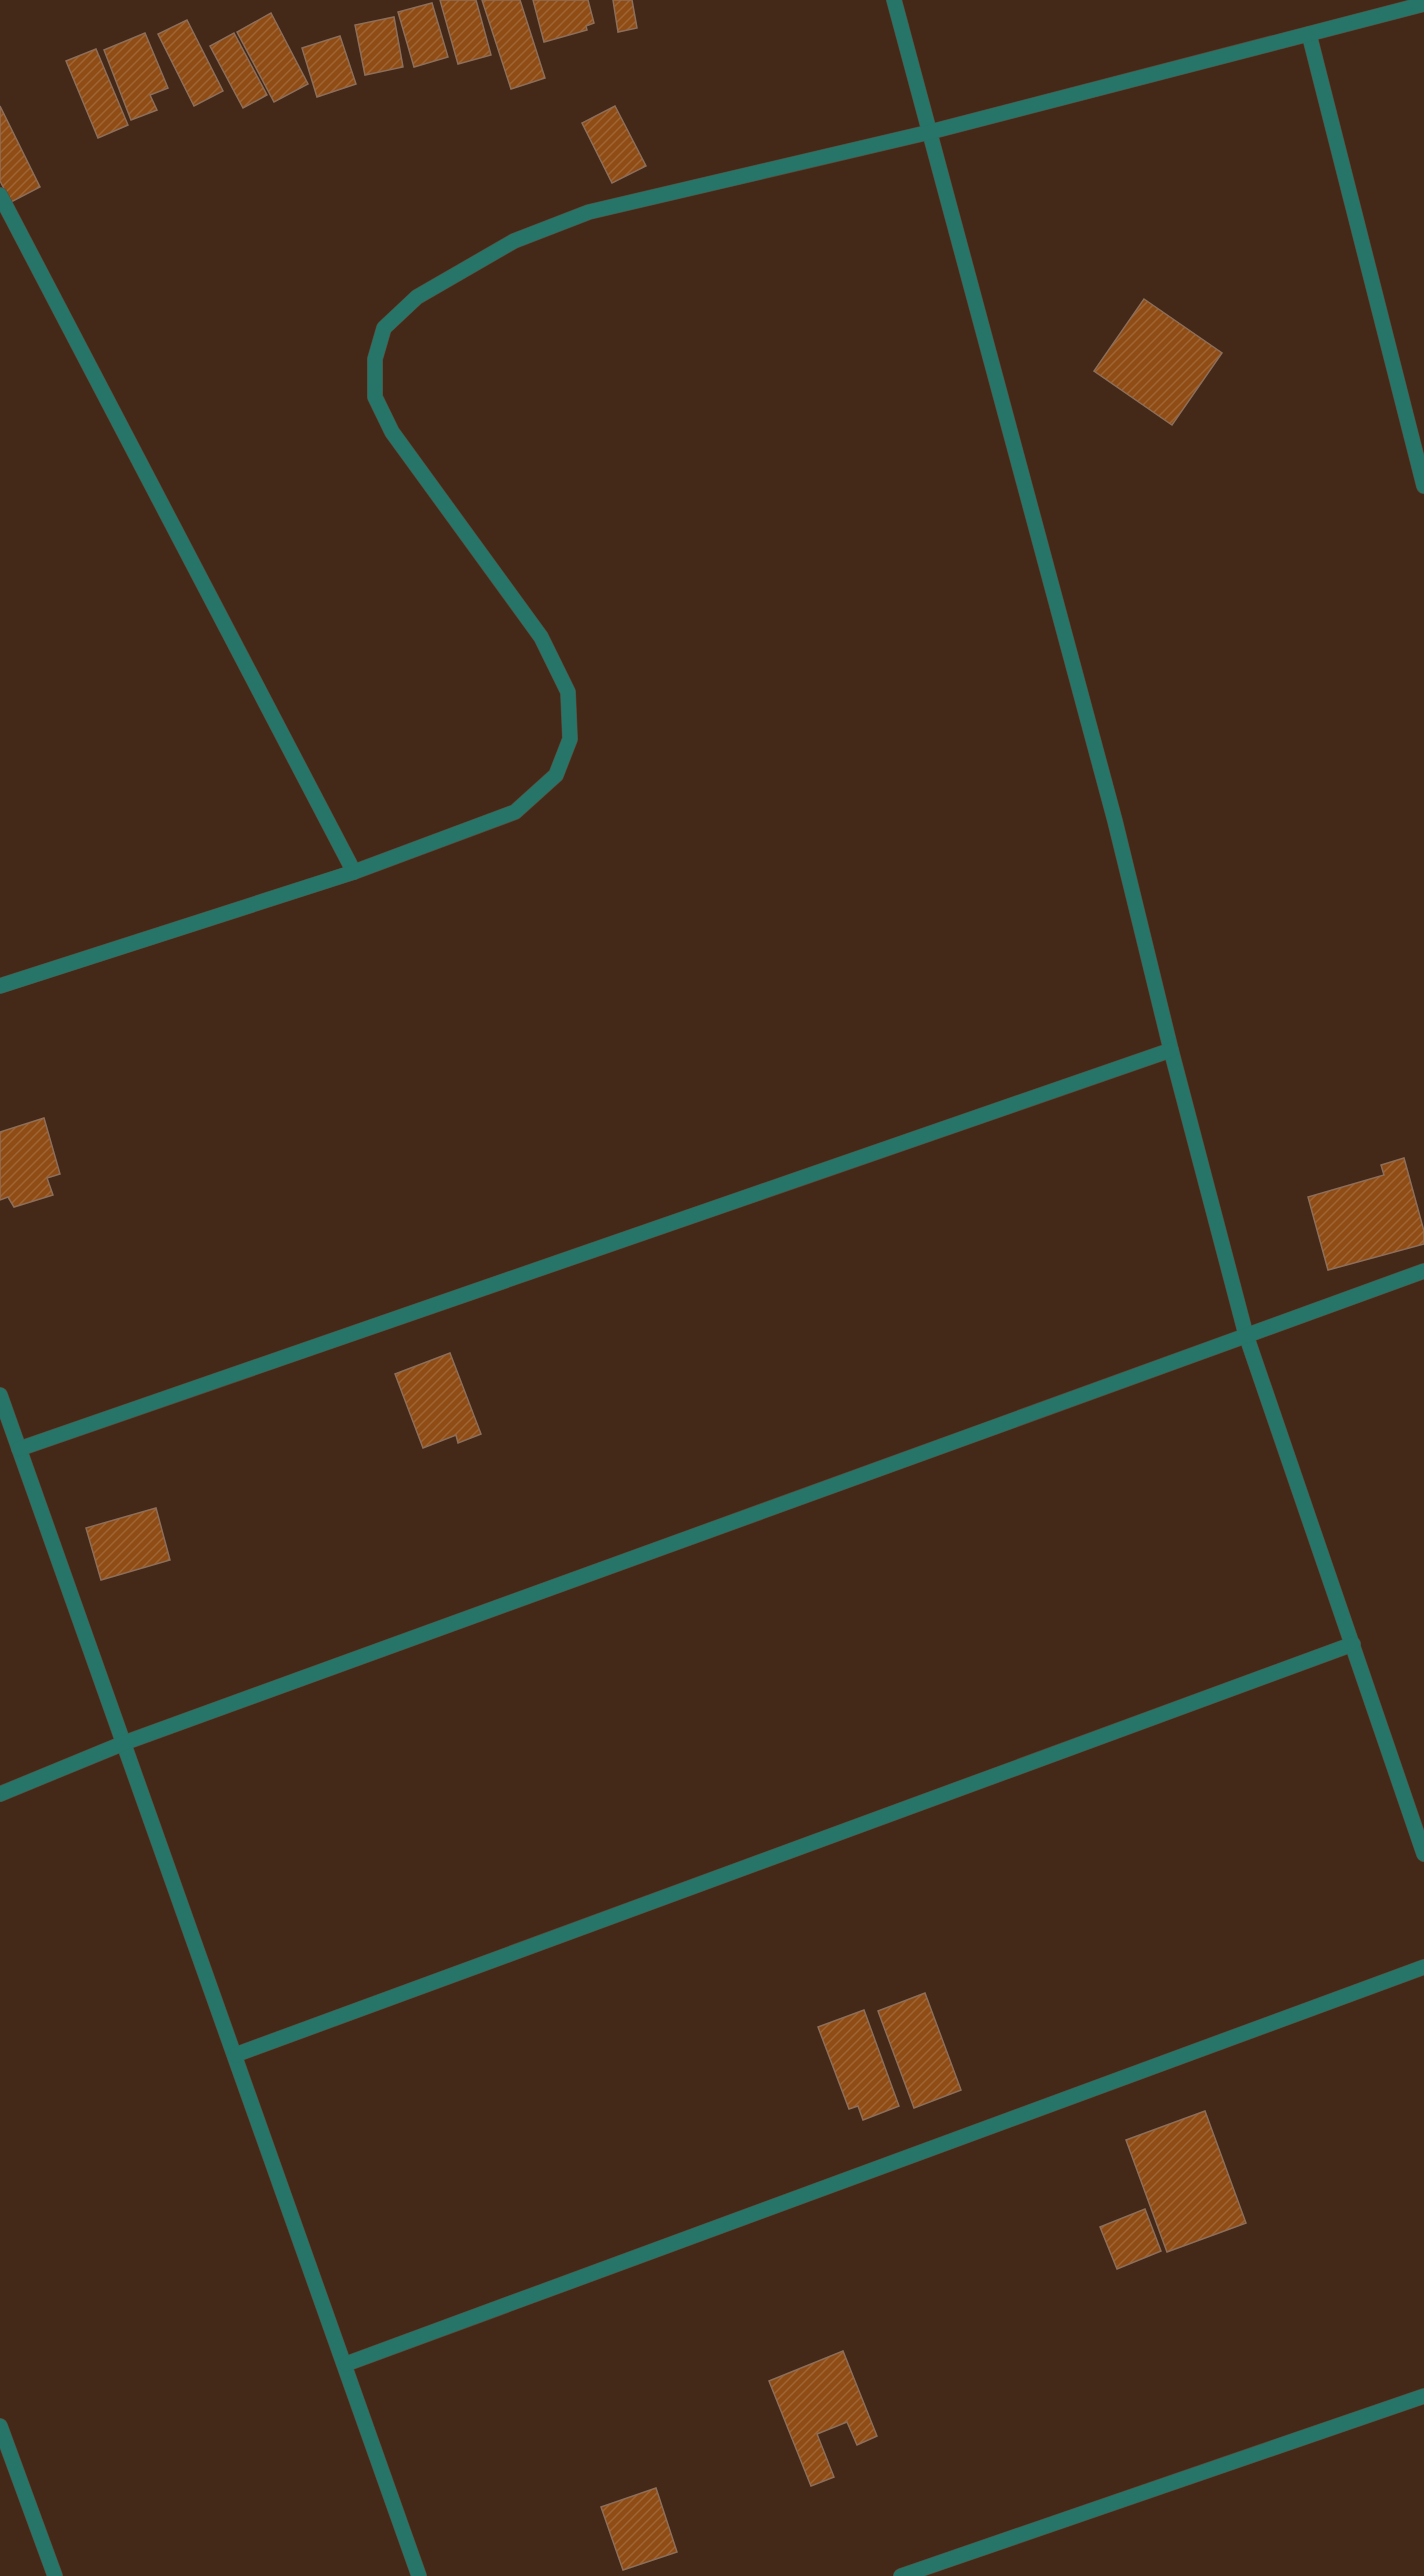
<svg xmlns="http://www.w3.org/2000/svg" width="1424" height="2576" viewBox="0 0 1424 2576" font-family="Barlow,sans-serif">
<style>
.building{fill:url(#building-hatch);stroke:#8d6e5a;stroke-width:1.5}
.lines{fill:none;stroke-linecap:round;stroke-linejoin:round}
.street-casing{stroke:#604636;stroke-width:16}
.street{stroke:#277468;stroke-width:15}
</style>
<defs>
<pattern id="building-hatch" width="6" height="6" patternUnits="userSpaceOnUse" patternTransform="scale(1.5)"><rect width="6" height="6" fill="#8f4c14"/><path d="M-1 1l2-2M0 6l6-6M5 7l2-2" fill="none" stroke="#9f6535"/></pattern>
</defs>
<rect width="100%" height="100%" fill="#442918"/>
<!-- building -->
<g class="building">
<path d="M440 0H476L491 55 458 64Z"/>
<path d="M482 0H520L545 78 511 89Z"/>
<path d="M533 0H588L594 23 586 26 587 30 544 42Z"/>
<path d="M613 0H632L637 28 618 32Z"/>
<path d="M432 3 448 57 414 67 398 12Z"/>
<path d="M271 13 308 84 274 102 237 32Z"/>
<path d="M394 17 403 67 365 75 355 25Z"/>
<path d="M187 20 223 91 194 106 158 34Z"/>
<path d="M145 33 168 88 150 95 157 110 131 120 104 50Z"/>
<path d="M234 33 267 95 243 108 210 46Z"/>
<path d="M340 36 356 84 317 97 302 48Z"/>
<path d="M96 49 128 125 98 138 66 61Z"/>
<path d="M0 106 40 187 11 202 0 181Z"/>
<path d="M615 106 646 166 612 183 582 123Z"/>
<path d="M1144 299 1222 353 1172 425 1094 371Z"/>
<path d="M44 1118 60 1174 47 1178 53 1195 14 1207 8 1197 0 1200V1132Z"/>
<path d="M1404 1158 1424 1231V1244L1328 1270 1308 1197 1384 1175 1381 1165Z"/>
<path d="M450 1353 481 1434 458 1443 456 1435 423 1448 395 1374Z"/>
<path d="M156 1508 170 1560 101 1580 86 1528Z"/>
<path d="M925 1993 961 2090 914 2108 878 2011Z"/>
<path d="M864 2010 899 2106 863 2120 858 2106 849 2109 818 2027Z"/>
<path d="M1205 2111 1246 2223 1167 2252 1126 2140Z"/>
<path d="M1145 2209 1161 2251 1117 2269 1100 2227Z"/>
<path d="M843 2351 877 2436 857 2445 847 2422 817 2434 834 2477 811 2486 769 2381Z"/>
<path d="M656 2488 677 2552 623 2570 601 2507Z"/>
</g>
<g class="lines">
<defs>
<g id="street">
<path d="M894 0 1115 821 1171 1050 1246 1335 1424 1854"/>
<path d="M1309 34 1424 486"/>
<path d="M0 195 354 872"/>
<path d="M0 986 354 872 515 812 556 775 570 739 568 692 541 637 392 432 375 397V359L384 328 417 297 514 241 589 212 930 132 1424 4"/>
<path d="M0 1395 419 2576"/>
<path d="M19 1449 1171 1050"/>
<path d="M0 1794 124 1743 1424 1271"/>
<path d="M235 2055 1353 1644"/>
<path d="M346 2364 1424 1967"/>
<path d="M0 2426 55 2576"/>
<path d="M901 2576 1424 2396"/>
</g>
</defs>
<!-- street casing -->
<use href="#street" class="street-casing"/>
<!-- street -->
<use href="#street" class="street"/>
</g>
</svg>
